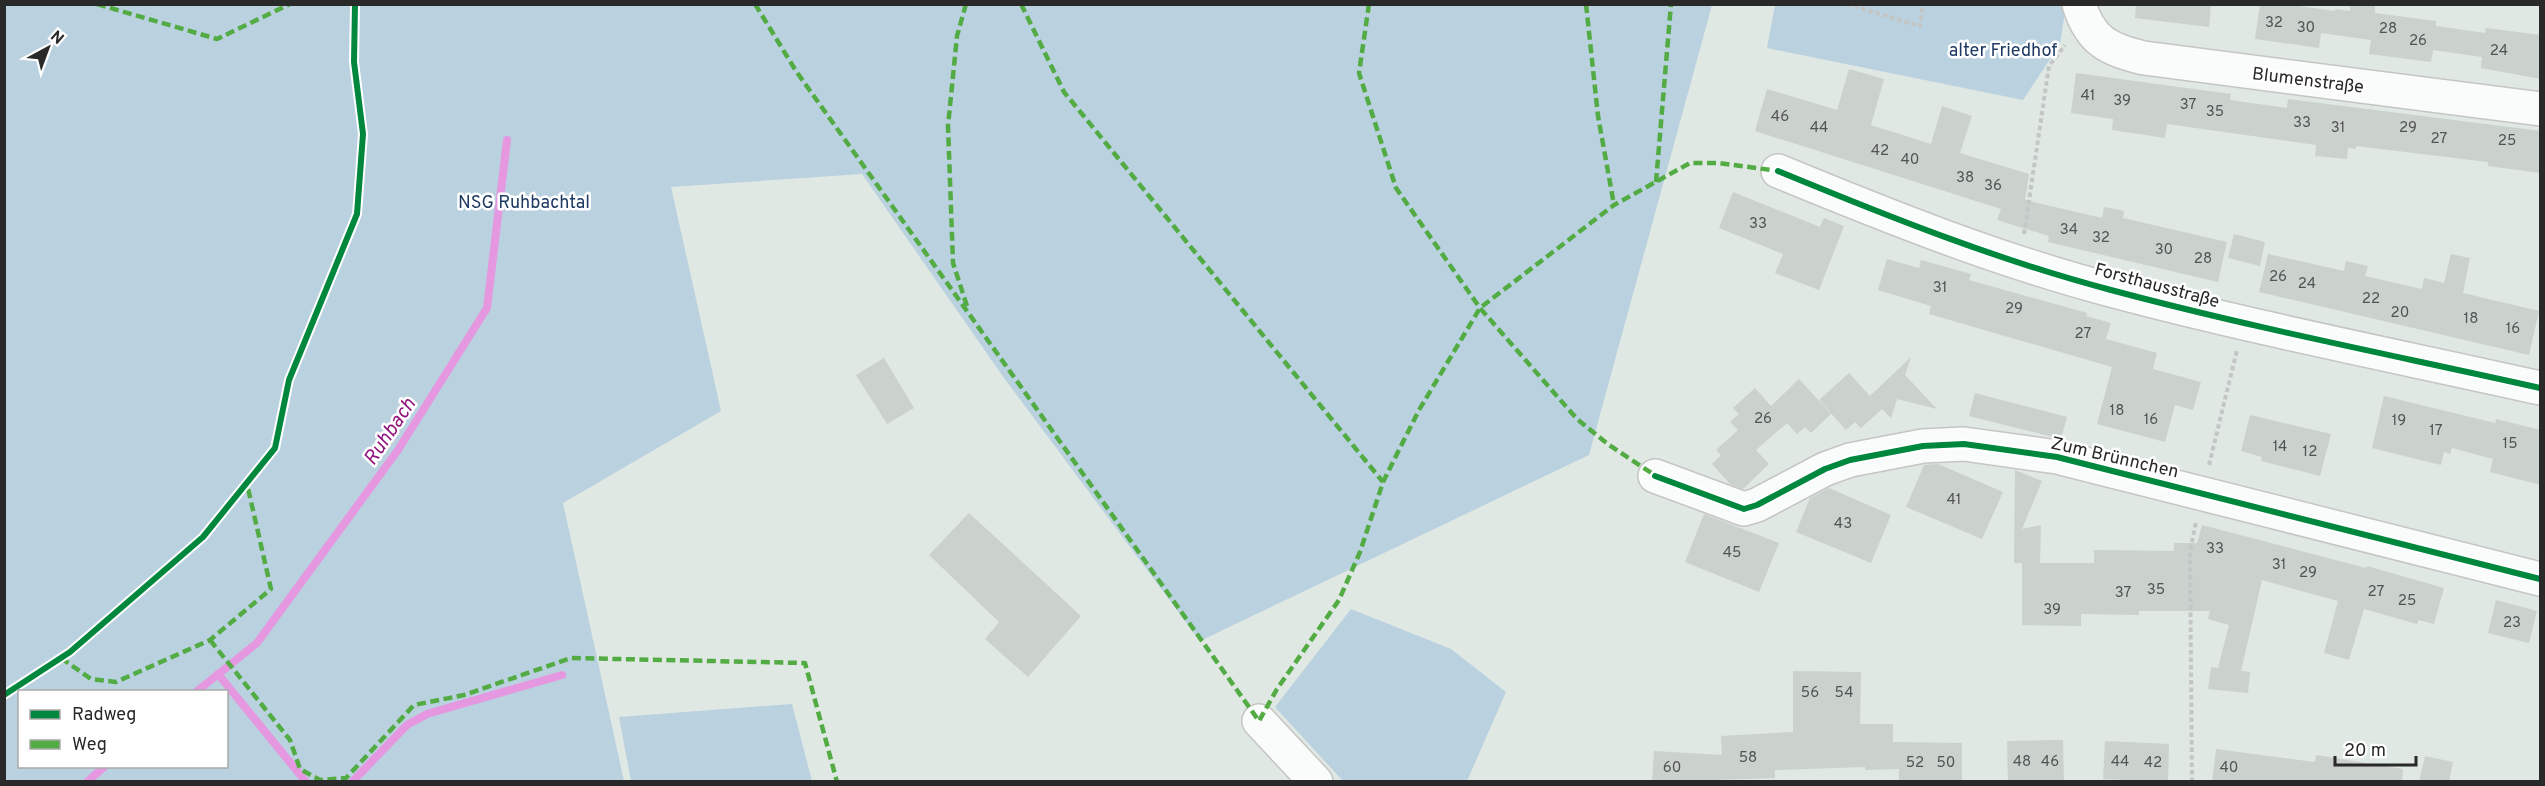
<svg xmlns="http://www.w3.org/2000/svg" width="2545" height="786" viewBox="0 0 2545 786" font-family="Overpass,sans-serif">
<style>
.green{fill:#bad1e0;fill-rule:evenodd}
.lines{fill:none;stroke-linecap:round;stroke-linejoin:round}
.stream{stroke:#e598e0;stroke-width:8}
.building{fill:#cbd1cd}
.minor-casing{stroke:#c5c5c4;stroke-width:36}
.path{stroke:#c4c6c5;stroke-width:4;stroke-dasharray:4.5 3;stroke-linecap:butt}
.minor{stroke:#fafcfb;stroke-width:33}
.quiet{stroke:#53ab44;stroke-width:4.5;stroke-dasharray:9 4.5;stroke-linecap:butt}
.cycleway-casing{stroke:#fff;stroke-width:10}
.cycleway{stroke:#00873e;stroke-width:6}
.labels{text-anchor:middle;stroke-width:5;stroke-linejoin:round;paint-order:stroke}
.number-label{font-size:15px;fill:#525453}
.park-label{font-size:18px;fill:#1e3962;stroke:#fff}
.street-label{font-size:18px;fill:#292929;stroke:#fff}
.water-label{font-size:20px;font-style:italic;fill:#91157e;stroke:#fff}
</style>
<rect width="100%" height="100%" fill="#e0e8e3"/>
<!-- green -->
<g class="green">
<path d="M5 4H1712V5L1589 455 1200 641 1004 378 862 174 671 187 721 411 563 503 624 781 5 782ZM20 692H226V766H20Z"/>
<path d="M1775 5H2066L2060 44 2023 100 1767 48Z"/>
<path d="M1351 609 1451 649 1506 692 1467 781H1343L1275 707Z"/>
<path d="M792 704 812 781H631L619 717Z"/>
</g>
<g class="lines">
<!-- stream -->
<g class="stream">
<path d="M218 674 306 782"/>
<path d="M196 692 257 643 398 450 487 308 507 140"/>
<path d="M87 782 105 766"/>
<path d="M352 782 407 725 427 714 562 675"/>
</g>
</g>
<!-- building -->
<g class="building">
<path d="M2136 4H2211L2209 27 2135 18Z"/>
<path d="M2260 4H2285L2335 11V9L2350 11V4H2360L2375 6V13L2436 21V26L2485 33 2486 28 2541 35V79L2481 68 2482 57 2433 50 2431 62 2369 54 2371 40 2321 33 2319 48 2255 39Z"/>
<path d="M1849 69 1884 79 1871 125 1931 144 1942 106 1972 116 1960 153 2029 174 2025 200 2102 218 2104 207 2124 211 2123 218 2227 242 2218 282 2048 242 2049 236 1997 220 2001 209 1755 131 1767 89 1837 110Z"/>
<path d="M2076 73 2231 94 2230 100 2287 108 2288 99 2541 131V173L2488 166V162L2356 146V149L2348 148 2347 159 2315 156 2316 145 2167 124 2165 138 2112 130 2113 119 2071 113Z"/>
<path d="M1733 192 1820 227 1824 218 1844 226 1819 290 1775 273 1783 254 1719 228Z"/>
<path d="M2234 234 2265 242 2260 266 2228 258Z"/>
<path d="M2268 254 2344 271 2346 261 2368 266 2365 276 2422 289 2424 278 2444 283 2451 254 2470 258 2463 293 2539 311 2529 355 2259 292Z"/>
<path d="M1887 259 1919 268 1921 260 1971 274 1969 280 2087 313 2086 316 2111 323 2106 339 2157 353 2153 369 2201 382 2193 410 2175 405 2165 442 2097 424 2112 367 1929 314 1931 306 1878 290Z"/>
<path d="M1911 357 1905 375 1937 409 1897 399 1891 418 1880 407 1882 409 1861 428 1855 422 1846 430 1819 400 1849 373 1870 396Z"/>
<path d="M884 358 914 408 887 424 856 375Z"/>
<path d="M1799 379 1831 414 1811 433 1805 427 1797 434 1787 423 1756 450 1769 464 1743 489 1730 484 1712 464 1721 455 1716 450 1738 430 1730 422 1739 414 1733 408 1755 388 1771 406Z"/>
<path d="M1975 393 2067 417 2061 439 1969 416Z"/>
<path d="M2384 396 2495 423 2496 419 2541 430V485L2490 472 2493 459 2452 448 2450 454 2444 452 2441 465 2372 448Z"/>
<path d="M2250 415 2331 434 2320 476 2261 461 2262 457 2241 451Z"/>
<path d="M1938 464 2003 492 1982 539 1906 507 1924 465Z"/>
<path d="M2015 470 2042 481 2022 529 2041 525 2040 563H2094V550L2174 551V543H2197L2202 525 2366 568 2367 566 2444 588 2434 624 2419 620 2417 624 2364 609 2349 660 2324 653 2338 601 2262 580 2241 671 2250 672 2248 693 2208 689 2211 667 2218 668 2229 625 2208 619 2210 611H2139V615L2081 614V626L2022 625V563H2014Z"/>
<path d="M1829 488 1891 515 1871 563 1796 532 1810 498Z"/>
<path d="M969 513 1081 616 1028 677 985 639 999 622 929 555Z"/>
<path d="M1704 514 1779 543 1759 592 1685 562Z"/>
<path d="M2496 600 2537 611 2529 643 2488 633Z"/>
<path d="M1793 671 1861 672 1860 724H1893V742L1962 743V781H1899V769L1865 770V767L1775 770V778L1652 782 1654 751 1722 755 1721 736 1793 732Z"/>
<path d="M2063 740 2064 782H2008L2007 741Z"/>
<path d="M2105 741 2169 744 2168 782 2103 779Z"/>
<path d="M2216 749 2315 762 2316 755 2403 769 2402 782H2212Z"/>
<path d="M2425 756 2453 762 2449 782H2419Z"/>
</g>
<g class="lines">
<defs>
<g id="minor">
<path d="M2079 4C2090 41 2109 50 2144 58L2540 109"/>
<path d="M1778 171C1887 216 1997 260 2111 290 2253 328 2397 356 2540 388"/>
<path d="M1655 476 1744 509 1757 505 1825 469 1850 460 1923 446 1964 444 2057 457 2540 579"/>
<path d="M1259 721 1316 782"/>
</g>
</defs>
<!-- minor casing -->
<use href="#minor" class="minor-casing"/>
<!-- path -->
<g class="path">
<path d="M1847 4 1920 26 1923 4"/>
<path d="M2024 234 2049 66 2065 45"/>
<path d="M2209 465 2237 350"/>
<path d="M2192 782 2190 552 2196 522"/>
</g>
<!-- minor -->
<use href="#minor" class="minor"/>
<!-- quiet -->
<g class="quiet">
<path d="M97 4 217 39 290 4"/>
<path d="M755 4 796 71 1259 721 1277 689 1339 600 1360 552 1383 482 1419 410 1480 308 1614 205 1690 163H1719L1778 171"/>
<path d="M966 4 957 36 948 126 953 263 967 306"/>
<path d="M1021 4 1064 92 1383 482"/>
<path d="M1369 4 1359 73 1396 188 1480 308 1577 419 1609 445 1659 478"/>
<path d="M1586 4 1598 116 1614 205"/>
<path d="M1656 182 1671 4"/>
<path d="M210 640 290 740 300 769 320 780 346 778 414 705 464 695 571 658 805 663 837 782"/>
<path d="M61 658 91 679 116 682 210 640 271 589 247 484"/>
</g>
<defs>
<g id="cycleway">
<path d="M1778 171C1887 216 1997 260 2111 290 2253 328 2397 356 2540 388"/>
<path d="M1655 476 1744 509 1757 505 1825 469 1850 460 1923 446 1964 444 2057 457 2540 579"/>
<path d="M4 695 70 652 203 537 275 448 289 380 357 214 363 134 354 62 355 4"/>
</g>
</defs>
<!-- cycleway casing -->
<use href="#cycleway" class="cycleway-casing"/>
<!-- cycleway -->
<use href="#cycleway" class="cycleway"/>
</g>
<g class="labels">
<!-- number labels -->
<g class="number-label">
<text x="2274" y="27">32</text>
<text x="2306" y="32">30</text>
<text x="2388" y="33">28</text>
<text x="2418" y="45">26</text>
<text x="2499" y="55">24</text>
<text x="2088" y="100">41</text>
<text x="2122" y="105">39</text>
<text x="2188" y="109">37</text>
<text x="2215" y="116">35</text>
<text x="1780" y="121">46</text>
<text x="2302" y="127">33</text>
<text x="1819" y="132">44</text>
<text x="2338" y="132">31</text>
<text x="2408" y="132">29</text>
<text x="2439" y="143">27</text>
<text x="2507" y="145">25</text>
<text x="1880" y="155">42</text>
<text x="1910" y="164">40</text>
<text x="1965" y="182">38</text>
<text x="1993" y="190">36</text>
<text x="1758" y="228">33</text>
<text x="2069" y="234">34</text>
<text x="2101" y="242">32</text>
<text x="2164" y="254">30</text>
<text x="2203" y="263">28</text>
<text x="2278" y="281">26</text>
<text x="2307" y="288">24</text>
<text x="1940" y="292">31</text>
<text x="2371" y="303">22</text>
<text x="2014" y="313">29</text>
<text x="2400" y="317">20</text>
<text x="2471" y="323">18</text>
<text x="2513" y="333">16</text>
<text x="2083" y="338">27</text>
<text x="2117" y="415">18</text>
<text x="1763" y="423">26</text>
<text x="2151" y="424">16</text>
<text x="2399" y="425">19</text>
<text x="2436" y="435">17</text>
<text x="2510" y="448">15</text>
<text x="2280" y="451">14</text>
<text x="2310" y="456">12</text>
<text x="1954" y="504">41</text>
<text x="1843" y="528">43</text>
<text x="2215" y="553">33</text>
<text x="1732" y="557">45</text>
<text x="2279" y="569">31</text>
<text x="2308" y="577">29</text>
<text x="2156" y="594">35</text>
<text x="2376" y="596">27</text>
<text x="2123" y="597">37</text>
<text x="2407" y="605">25</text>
<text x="2052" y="614">39</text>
<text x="2512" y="627">23</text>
<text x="1810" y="697">56</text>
<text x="1844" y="697">54</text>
<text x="1748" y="762">58</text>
<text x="2022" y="766">48</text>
<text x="2050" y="766">46</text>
<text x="2120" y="766">44</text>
<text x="1915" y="767">52</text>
<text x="1946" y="767">50</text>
<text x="2153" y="767">42</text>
<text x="1672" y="772">60</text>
<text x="2229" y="772">40</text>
</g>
<!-- park labels -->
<g class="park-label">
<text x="2003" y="56">alter Friedhof</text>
<text x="524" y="208">NSG Ruhbachtal</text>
</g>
<!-- street labels -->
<g class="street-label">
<text transform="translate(2308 80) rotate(7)" y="6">Blumenstraße</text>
<text transform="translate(2157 285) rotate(15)" y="6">Forsthausstraße</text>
<text transform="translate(2115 457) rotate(13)" y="6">Zum Brünnchen</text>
</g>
<!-- water labels -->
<g class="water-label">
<text transform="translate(389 431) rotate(-56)" y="7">Ruhbach</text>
</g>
</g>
<!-- border -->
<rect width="2545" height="786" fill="none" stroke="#292929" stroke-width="12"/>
<!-- legend -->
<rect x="18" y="690" width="210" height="78" fill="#ffffff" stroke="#a9a9a9" stroke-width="1.5"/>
<rect x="30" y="710" width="30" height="9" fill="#00873e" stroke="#a9a9a9" stroke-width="1.5"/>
<text x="72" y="720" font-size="18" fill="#292929">Radweg</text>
<rect x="30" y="740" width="30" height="9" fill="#53ab44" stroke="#a9a9a9" stroke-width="1.5"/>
<text x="72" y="750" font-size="18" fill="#292929">Weg</text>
<!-- north arrow -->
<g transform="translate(48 48) rotate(41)" stroke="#ffffff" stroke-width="4.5" paint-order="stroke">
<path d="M0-4.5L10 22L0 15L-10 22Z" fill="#292929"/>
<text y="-9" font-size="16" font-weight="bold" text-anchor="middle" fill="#292929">N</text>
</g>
<!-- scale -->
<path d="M2335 756v9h81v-9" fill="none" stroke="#292929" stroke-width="3"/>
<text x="2344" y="756" font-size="18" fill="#292929" stroke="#ffffff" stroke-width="4.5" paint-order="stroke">20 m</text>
</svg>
